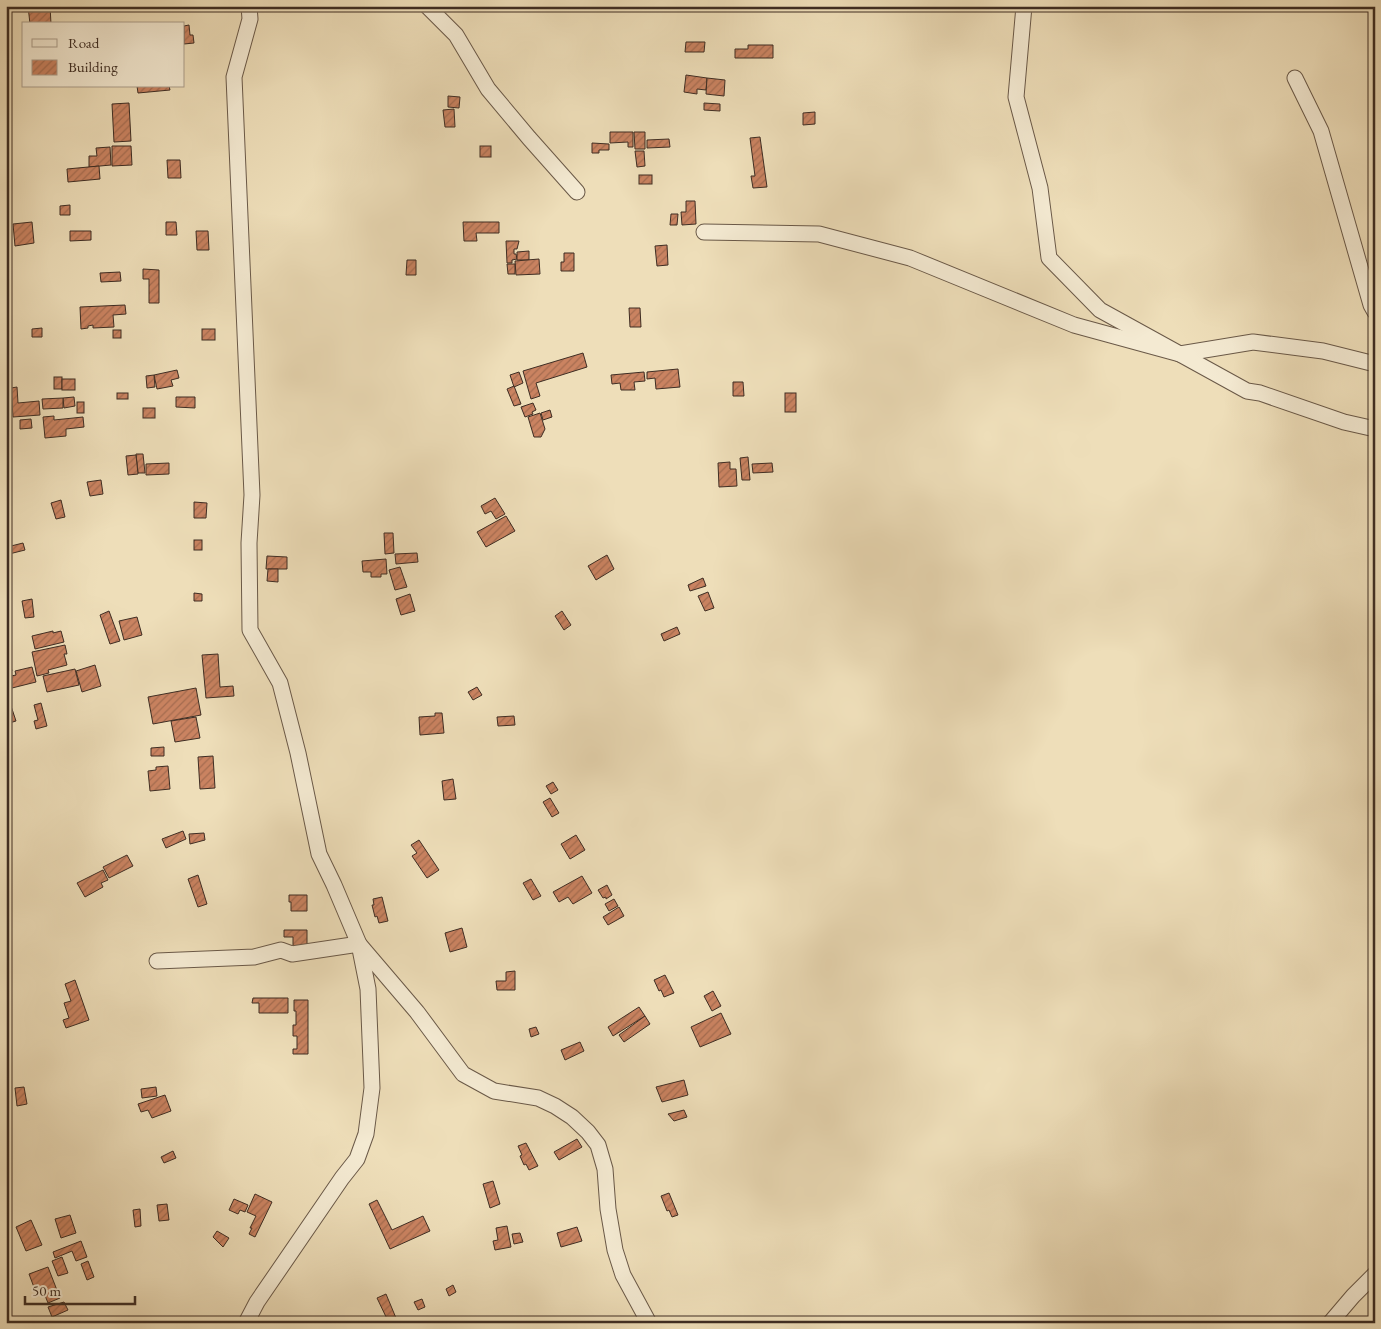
<svg xmlns="http://www.w3.org/2000/svg" width="1381" height="1329" viewBox="0 0 1381 1329" font-family="'EB Garamond',serif">
<style>
.building{fill:url(#building-hatch);stroke:#3e2d23}
.lines{fill:none;stroke-linecap:round;stroke-linejoin:round}
.minor-casing{stroke:#6a5948;stroke-width:17}
.minor{stroke:#f4ead2;stroke-width:15}
</style>
<defs>
<pattern id="building-hatch" width="6" height="6" patternUnits="userSpaceOnUse" patternTransform="scale(1.25)"><rect width="6" height="6" fill="#ca8361"/><path d="M-1 1l2-2M0 6l6-6M5 7l2-2" fill="none" stroke="#a56c50"/></pattern>
</defs>
<rect width="100%" height="100%" fill="#eedeb9"/>
<filter id="stains"><feTurbulence type="fractalNoise" baseFrequency=".004" numOctaves="4"/><feColorMatrix values="0 0 0 0 .2 0 0 0 0 .09 0 0 0 0 .02 0 0 0 .5 -.17"/></filter>
<radialGradient id="worn" r=".72"><stop offset=".6" stop-color="#630" stop-opacity="0"/><stop offset="1" stop-color="#630" stop-opacity=".3"/></radialGradient>
<!-- building -->
<g class="building">
<path d="M28 6H50L51 24H30Z"/>
<path d="M189 25 190 35H193L194 43 184 44V26Z"/>
<path d="M686 42H705L704 52H685Z"/>
<path d="M748 45H773V58H735V49H748Z"/>
<path d="M686 75 707 78 706 90 697 89V94L684 92Z"/>
<path d="M707 78 725 80 724 96 706 94Z"/>
<path d="M137 86H169L170 90 138 93Z"/>
<path d="M448 96 460 97 459 108 448 107Z"/>
<path d="M129 103 131 141 114 142 112 104Z"/>
<path d="M704 103 720 104V111L704 110Z"/>
<path d="M454 109 455 127H445L443 110Z"/>
<path d="M815 112V124L803 125V113Z"/>
<path d="M610 132H633V147H628V142L610 143Z"/>
<path d="M634 132H645V149H635Z"/>
<path d="M760 137 767 187 753 188 751 176H755L750 138Z"/>
<path d="M669 139 670 147 647 148V140Z"/>
<path d="M592 143 609 144V150H599V153H592Z"/>
<path d="M112 146H131L132 165 112 166Z"/>
<rect x="480" y="146" width="11" height="11"/>
<path d="M110 147 111 165 89 167V156H97L96 148Z"/>
<path d="M635 151H644L645 166 637 167Z"/>
<path d="M167 160H180L181 178H168Z"/>
<path d="M99 166 100 179 68 182 67 169Z"/>
<rect x="639" y="175" width="13" height="9"/>
<path d="M686 201H695L696 224 682 225 681 212H686Z"/>
<path d="M70 205V215H60V206Z"/>
<path d="M671 214H678L677 225H670Z"/>
<path d="M32 222 34 243 15 246 13 224Z"/>
<path d="M166 222H176L177 235H166Z"/>
<path d="M463 222H499V233H476L477 241H464Z"/>
<path d="M70 231H91V240L70 241Z"/>
<path d="M196 231H208L209 250H197Z"/>
<path d="M506 241H519L517 249H514V254H516L517 259 512 260V263H507Z"/>
<path d="M667 245 668 265 657 266 655 246Z"/>
<path d="M529 251V260H517V252Z"/>
<path d="M564 253H574V271H561V262H564Z"/>
<path d="M539 259 540 274 516 275 515 261Z"/>
<path d="M407 260H416V275H406Z"/>
<path d="M507 264H515V274H508Z"/>
<path d="M143 269 159 270V303H149V279H143Z"/>
<path d="M120 272 121 281 101 282 100 273Z"/>
<path d="M125 305 126 314 113 315 114 327 93 328V325L88 326V328L81 329 80 307Z"/>
<path d="M629 308H640L641 327H630Z"/>
<rect x="6" y="314" width="3" height="25"/>
<path d="M42 328V337H32V329Z"/>
<rect x="202" y="329" width="13" height="11"/>
<rect x="113" y="330" width="8" height="8"/>
<path d="M583 353 587 367 536 383 540 396 531 399 523 371Z"/>
<path d="M678 369 680 387 656 389 655 378 647 379V372Z"/>
<path d="M177 370 179 378 171 380 173 386 157 389 154 375Z"/>
<path d="M519 372 523 383 514 387 510 375Z"/>
<path d="M644 372 645 381 634 382 635 390H621L620 383 612 384 611 375Z"/>
<path d="M154 375 155 387 147 388 146 376Z"/>
<rect x="54" y="377" width="8" height="12"/>
<rect x="62" y="379" width="13" height="11"/>
<path d="M733 382H743L744 396H733Z"/>
<path d="M514 386 521 404 514 406 507 389Z"/>
<path d="M17 387 18 403 39 401 40 415 13 417 11 388Z"/>
<rect x="117" y="393" width="11" height="6"/>
<rect x="785" y="393" width="11" height="19"/>
<path d="M74 397 75 406 64 408 63 398Z"/>
<path d="M176 397H195V408L176 407Z"/>
<path d="M63 398V408L43 409 42 399Z"/>
<rect x="77" y="402" width="7" height="11"/>
<path d="M533 403 536 410 532 412 533 414 525 417 521 407Z"/>
<rect x="143" y="408" width="12" height="10"/>
<path d="M550 410 552 417 543 420 541 413Z"/>
<path d="M540 413 545 429 541 437H534L528 417Z"/>
<path d="M54 416V420L83 417 84 427 66 429V436L45 438 43 417Z"/>
<path d="M31 419 32 428 20 429V420Z"/>
<path d="M136 454H143L145 473H138Z"/>
<path d="M136 455 138 474 128 475 126 456Z"/>
<path d="M748 457 750 480H742L740 458Z"/>
<path d="M730 462V469H736L737 486 719 487 718 463Z"/>
<path d="M169 463V474L146 475V464Z"/>
<path d="M772 463 773 472 753 473 752 464Z"/>
<path d="M101 480 103 494 90 496 87 482Z"/>
<path d="M495 498 505 514 496 519 491 511 485 514 481 506Z"/>
<path d="M61 500 65 517 56 519 51 503Z"/>
<path d="M194 502 207 503 206 518H194Z"/>
<path d="M506 516 515 531 486 547 477 532Z"/>
<path d="M384 533H393L394 553 385 554Z"/>
<rect x="194" y="540" width="8" height="10"/>
<path d="M23 543 25 550 9 554 7 547Z"/>
<path d="M417 553 418 562 396 564 395 554Z"/>
<path d="M607 555 614 569 596 580 588 566Z"/>
<path d="M267 556 287 557V569H266Z"/>
<path d="M386 559 387 574H381V577H371V572H363L362 561Z"/>
<path d="M400 567 407 587 395 590 389 570Z"/>
<path d="M268 569H278V582L267 581Z"/>
<path d="M703 578 706 586 690 591 688 585Z"/>
<path d="M708 592 714 608 705 611 698 596Z"/>
<path d="M194 593 202 594V601H194Z"/>
<path d="M410 594 415 611 401 615 396 599Z"/>
<path d="M32 599 34 617 25 618 22 601Z"/>
<path d="M109 611 120 641 110 644 100 615Z"/>
<path d="M562 611 571 625 564 630 555 616Z"/>
<path d="M137 617 142 635 124 640 119 621Z"/>
<path d="M677 627 680 634 664 641 661 634Z"/>
<path d="M53 631V633L61 631 64 642 35 649 32 636Z"/>
<path d="M65 645 67 654H64L67 665 48 670 49 673 37 676 32 652Z"/>
<path d="M218 654 220 687 233 686 234 696 206 698 202 655Z"/>
<path d="M9 656 12 671 6 673V657Z"/>
<path d="M95 665 101 686 82 692 76 671Z"/>
<path d="M32 667 36 682 8 689 6 677 16 675 15 671Z"/>
<path d="M75 669 79 685 47 692 43 676Z"/>
<path d="M477 687 482 695 473 700 468 692Z"/>
<path d="M196 688 201 715 153 724 148 697Z"/>
<path d="M6 691 16 721 6 724Z"/>
<path d="M41 703 47 726 36 729 34 721 38 720 34 705Z"/>
<path d="M435 713H442L444 733 420 735 419 717 435 716Z"/>
<path d="M514 716 515 725 498 726 497 717Z"/>
<path d="M196 717 200 738 175 742 171 721Z"/>
<path d="M164 747V756H151V748Z"/>
<path d="M213 756 215 788 200 789 198 757Z"/>
<path d="M168 766 170 789 150 791 148 771 156 770V767Z"/>
<path d="M453 779 456 799 444 800 442 781Z"/>
<path d="M553 782 558 790 551 794 546 786Z"/>
<path d="M550 798 559 813 552 817 543 802Z"/>
<path d="M183 831 186 839 166 848 162 839Z"/>
<path d="M204 833 205 840 190 844 189 834Z"/>
<path d="M576 835 585 850 570 859 561 844Z"/>
<path d="M419 840 439 870 427 878 412 856 417 853 411 845Z"/>
<path d="M127 855 133 866 109 878 103 867Z"/>
<path d="M103 870 108 880 101 883 103 887 85 897 77 883Z"/>
<path d="M198 875 207 904 198 907 188 879Z"/>
<path d="M582 876 592 893 573 904 568 897 559 902 553 892Z"/>
<path d="M531 879 541 896 533 900 523 883Z"/>
<path d="M607 885 612 895 606 899V897L603 898 598 890Z"/>
<path d="M289 895H307V911H291V902H289Z"/>
<path d="M382 897 388 921 379 923 377 916 375 917 372 905H374L373 899Z"/>
<path d="M614 899 618 906 609 911 605 904Z"/>
<path d="M619 907 624 916 608 925 603 917Z"/>
<path d="M462 928 467 947 450 952 445 933Z"/>
<path d="M284 930H307V949H293V937H284Z"/>
<path d="M515 971V990H497L496 981H506V972Z"/>
<path d="M665 975 674 993 664 997 661 990 659 991 654 980Z"/>
<path d="M75 980 89 1020 66 1028 63 1020 69 1018 64 1003 71 1001 65 984Z"/>
<path d="M713 991 721 1006 712 1011 704 996Z"/>
<path d="M253 998H288V1013H259V1003H252Z"/>
<path d="M294 1000H308V1054H293V1049H297V1036H293V1025H296V1011H294Z"/>
<path d="M639 1007 645 1016 613 1036 608 1027Z"/>
<path d="M721 1013 731 1034 700 1047 691 1027Z"/>
<path d="M645 1016 650 1024 624 1042 619 1035Z"/>
<path d="M536 1027 539 1034 531 1037 529 1029Z"/>
<path d="M580 1042 584 1051 565 1060 561 1050Z"/>
<path d="M684 1080 688 1095 662 1102 656 1087Z"/>
<path d="M24 1087 27 1104 17 1106 15 1088Z"/>
<path d="M156 1087 157 1096 142 1098 141 1089Z"/>
<path d="M165 1095 171 1111 152 1118 148 1110 141 1112 138 1104Z"/>
<path d="M684 1110 687 1117 674 1121 668 1114Z"/>
<path d="M577 1139 582 1147 559 1160 554 1152Z"/>
<path d="M526 1143 538 1166 529 1170 526 1164 524 1165 520 1156 522 1155 518 1146Z"/>
<path d="M173 1151 176 1158 164 1163 161 1157Z"/>
<path d="M493 1181 500 1204 490 1208 483 1184Z"/>
<path d="M669 1193 678 1215 672 1217 669 1210 667 1211 661 1196Z"/>
<path d="M255 1194 272 1202 255 1237 249 1234 252 1228H250L256 1216 247 1212Z"/>
<path d="M234 1199 248 1205 245 1212 240 1210 238 1214 229 1210Z"/>
<path d="M377 1200 392 1230 423 1216 430 1231 390 1249 369 1204Z"/>
<path d="M167 1204 169 1220 159 1221 157 1205Z"/>
<path d="M140 1209 141 1226 135 1227 133 1210Z"/>
<path d="M70 1215 76 1233 61 1238 55 1219Z"/>
<path d="M31 1220 42 1245 26 1251 16 1227Z"/>
<path d="M507 1226 511 1247 495 1250 493 1241 498 1240 496 1228Z"/>
<path d="M577 1227 582 1241 561 1247 557 1233Z"/>
<path d="M217 1231 229 1238 223 1247 213 1237Z"/>
<path d="M520 1233 523 1242 514 1244 512 1234Z"/>
<path d="M81 1241 87 1257 76 1261 72 1251 55 1258 53 1252Z"/>
<path d="M62 1257 68 1273 58 1276 52 1261Z"/>
<path d="M88 1261 94 1277 87 1280 81 1264Z"/>
<path d="M48 1267 60 1298 48 1303 42 1288 35 1290 29 1274Z"/>
<path d="M453 1285 456 1292 449 1296 446 1289Z"/>
<path d="M386 1294 396 1318 388 1321 377 1298Z"/>
<path d="M422 1299 425 1307 418 1310 414 1302Z"/>
<path d="M64 1302 68 1310 52 1317 48 1307Z"/>
</g>
<g class="lines">
<defs>
<g id="minor">
<path d="M427 6 456 35 488 89 529 138 577 192"/>
<path d="M1024 6 1016 97 1040 188 1049 258 1100 310 1247 391 1260 393 1344 422 1375 429"/>
<path d="M1295 78 1321 131 1371 305 1375 312"/>
<path d="M704 232 819 234 910 258 1074 325 1180 354 1253 342 1323 351 1375 364"/>
<path d="M157 961 254 957 281 950 292 954 359 944 417 1012 463 1074 494 1091 538 1098 555 1106 572 1117 588 1132 598 1145 605 1169 608 1209 615 1250 623 1275 649 1323"/>
<path d="M246 1323 257 1302 342 1178 357 1159 366 1134 372 1088 368 989 359 944 334 885 319 854 298 753 280 683 250 630 249 543 252 495 234 77 250 19 249 6"/>
<path d="M1330 1323 1353 1296 1375 1274"/>
</g>
</defs>
<!-- minor casing -->
<use href="#minor" class="minor-casing"/>
<!-- minor -->
<use href="#minor" class="minor"/>
</g>
<!-- margin -->
<rect width="1381" height="1329" fill="none" stroke="#eedeb9" stroke-width="25"/>
<rect x="8" y="8" width="1366" height="1314" fill="none" stroke="#3e2d23" stroke-width="2.5"/>
<rect x="12" y="12" width="1356" height="1304" fill="none" stroke="#3e2d23"/>
<!-- legend -->
<rect x="22" y="22" width="162" height="65" fill="#f4ead2" stroke="#ab9e8c"/>
<rect x="32" y="39" width="25" height="8" fill="#f4ead2" stroke="#ab9e8c"/>
<text x="68" y="48" font-size="15" fill="#3e2d23">Road</text>
<rect x="32" y="60" width="25" height="15" fill="url(#building-hatch)" stroke="#ab9e8c"/>
<text x="68" y="72" font-size="15" fill="#3e2d23">Building</text>
<!-- scale -->
<path d="M25 1296v8h110v-8" fill="none" stroke="#3e2d23" stroke-width="2.5"/>
<text x="32" y="1296" font-size="15" fill="#3e2d23" stroke="#f4ead2" stroke-width="4" paint-order="stroke">50 m</text>
<rect width="100%" height="100%" filter="url(#stains)"/>
<rect width="100%" height="100%" fill="url(#worn)"/>
</svg>
